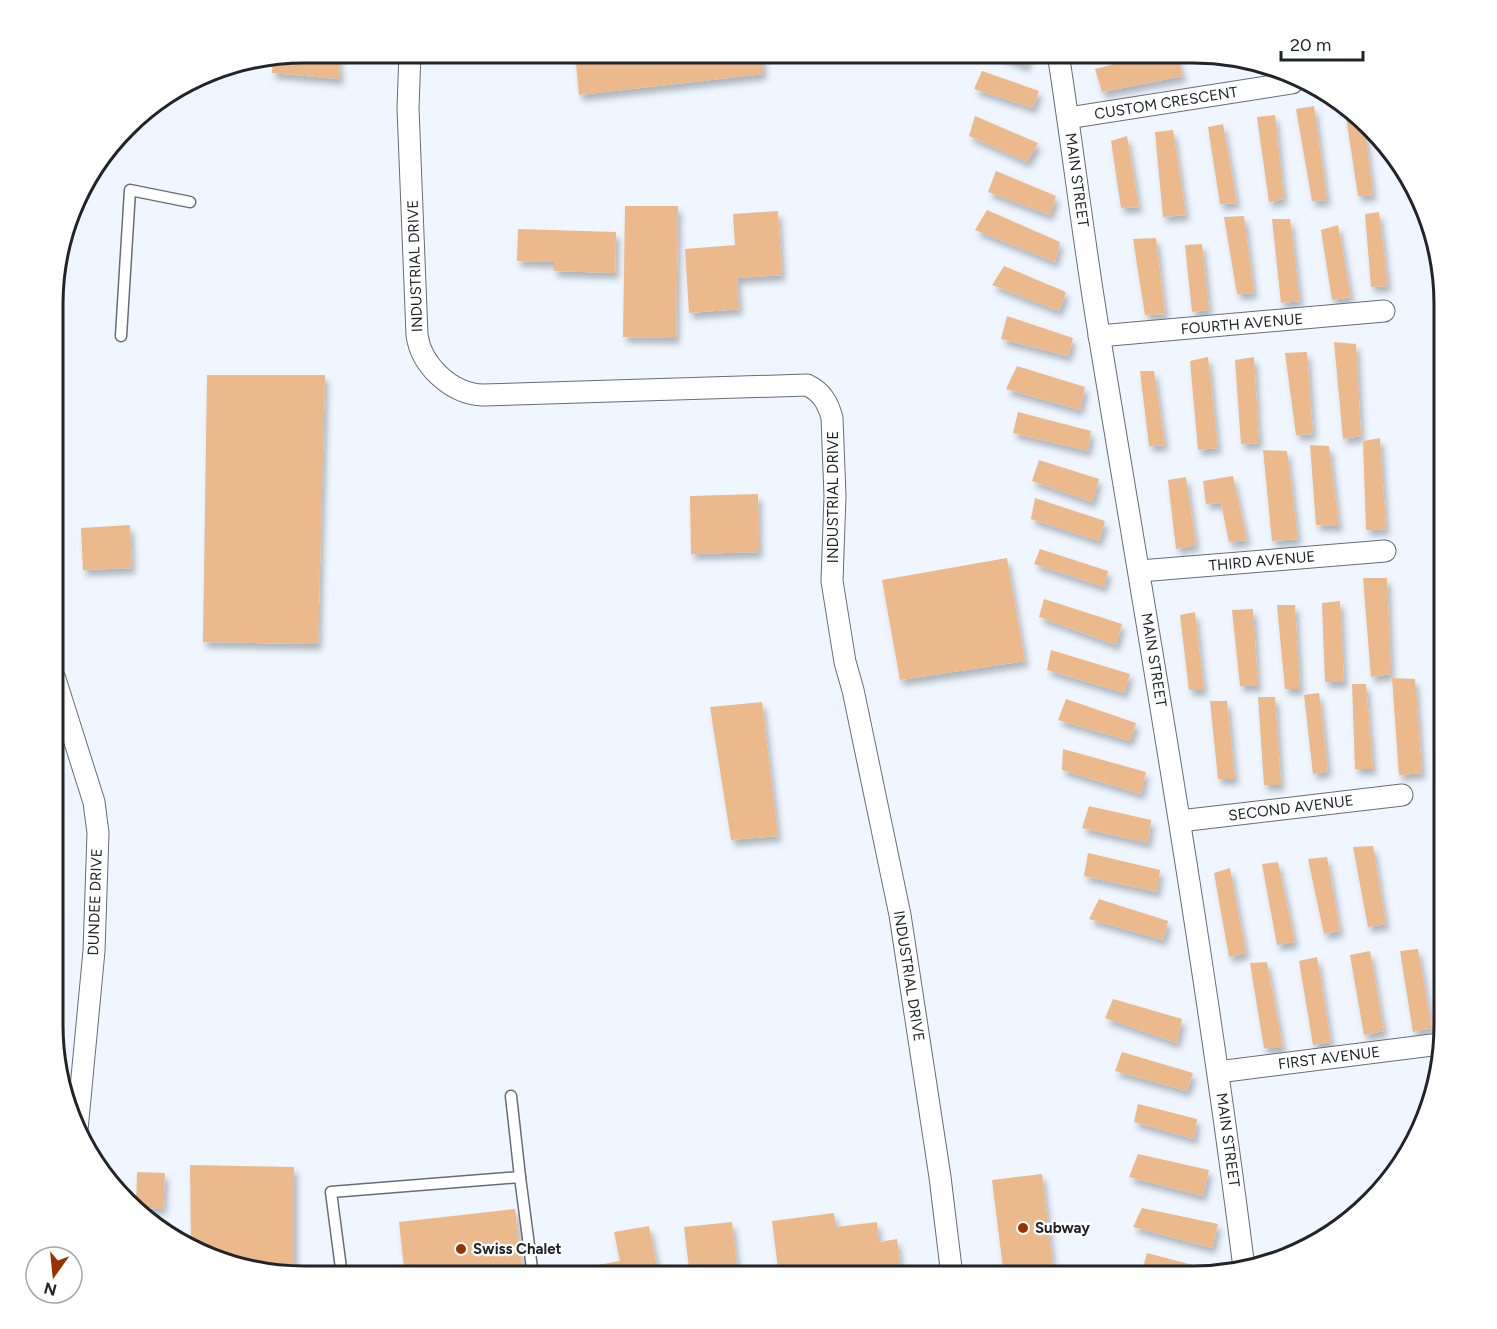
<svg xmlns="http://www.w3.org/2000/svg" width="1497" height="1329" viewBox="0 0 1497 1329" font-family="Figtree,sans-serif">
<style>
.building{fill:#ebb98c;filter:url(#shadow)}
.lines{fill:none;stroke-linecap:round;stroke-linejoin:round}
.lane-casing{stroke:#676d74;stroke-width:13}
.street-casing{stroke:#676d74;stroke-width:23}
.lane{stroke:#fff;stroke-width:10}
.street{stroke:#fff;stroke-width:21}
.poi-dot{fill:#973300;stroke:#fff;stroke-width:2}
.labels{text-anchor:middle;stroke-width:4.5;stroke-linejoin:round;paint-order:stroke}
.street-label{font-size:15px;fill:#222427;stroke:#fff}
.poi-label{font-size:15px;font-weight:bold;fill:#222427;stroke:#fff;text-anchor:start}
.rim{fill:none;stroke:#222427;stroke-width:3}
</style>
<defs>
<filter id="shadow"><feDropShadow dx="3.5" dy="6" stdDeviation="3" flood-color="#0004"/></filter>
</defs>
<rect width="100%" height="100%" fill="#eff6ff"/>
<!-- building -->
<g class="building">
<path d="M304 53H338L340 79 272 73 273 58Z"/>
<path d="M575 53H762L763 74 579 95Z"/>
<path d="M992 53H1029L1026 66Z"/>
<path d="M1158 53H1176L1183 76 1102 92 1095 69Z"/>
<path d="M982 71 1039 91 1033 108 974 89Z"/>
<path d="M1314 106 1327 200 1312 201 1296 109Z"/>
<path d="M1345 110 1364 124 1373 195 1358 196Z"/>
<path d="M1275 115 1284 199 1269 202 1257 117Z"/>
<path d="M975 116 1038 143 1027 162 969 136Z"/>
<path d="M1223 124 1237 203 1220 204 1208 127Z"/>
<path d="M1173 130 1186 215 1163 217 1155 132Z"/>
<path d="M1127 136 1139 207 1121 208 1111 141Z"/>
<path d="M996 171 1056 196 1050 215 988 192Z"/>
<path d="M625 206H678L676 338 623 337Z"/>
<path d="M987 210 1060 242 1055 262 975 230Z"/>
<path d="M778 211 782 275 737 278 739 309 689 313 685 249 735 245 733 214Z"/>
<path d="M1379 212 1388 286 1371 287 1365 214Z"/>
<path d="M1244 216 1254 293 1237 294 1224 217Z"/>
<path d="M1272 219H1290L1300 301 1281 303Z"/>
<path d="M1338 225 1351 297 1332 300 1321 230Z"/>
<path d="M518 229 616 232 615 273 554 271V262L517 261Z"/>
<path d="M1156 238 1165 314 1145 315 1133 239Z"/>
<path d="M1202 244 1209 310 1192 312 1185 245Z"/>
<path d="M1004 266 1066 292 1059 311 992 285Z"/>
<path d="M1007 316 1073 338 1068 356 1001 339Z"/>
<path d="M1334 342 1356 344 1361 436 1343 439Z"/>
<path d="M1307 352 1313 434 1296 435 1285 353Z"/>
<path d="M1208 357 1218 448 1198 450 1190 361Z"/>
<path d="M1254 357 1259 443 1241 444 1235 360Z"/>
<path d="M1017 366 1085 387 1080 410 1006 389Z"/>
<path d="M1140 371H1154L1165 445 1149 446Z"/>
<path d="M207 375H325L318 644 203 642Z"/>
<path d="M1018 412 1091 431 1088 451 1013 433Z"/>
<path d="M1380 438 1386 529 1366 530 1363 441Z"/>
<path d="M1310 445 1329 446 1339 526 1316 525Z"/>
<path d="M1263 450 1287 451 1298 539 1272 541Z"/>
<path d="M1039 460 1099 479 1092 502 1032 481Z"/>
<path d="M1233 476 1247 540 1229 542 1221 503 1206 504 1203 481Z"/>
<path d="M1186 477 1196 545 1176 549 1168 480Z"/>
<path d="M758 494 759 552 691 554 690 496Z"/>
<path d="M1035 498 1105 521 1099 541 1031 519Z"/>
<path d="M130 525 132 568 83 570 81 528Z"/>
<path d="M1040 549 1108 571 1104 587 1034 564Z"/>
<path d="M1007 558 1025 661 900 680 882 580Z"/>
<path d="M1363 578H1387L1391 674 1371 677Z"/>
<path d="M1044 599 1122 624 1116 645 1039 617Z"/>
<path d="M1340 601 1344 682H1325L1322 603Z"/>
<path d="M1277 605H1295L1300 689H1285Z"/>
<path d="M1253 609 1258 686H1240L1232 610Z"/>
<path d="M1195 612 1204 690H1189L1180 615Z"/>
<path d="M1051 650 1130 674 1124 693 1047 670Z"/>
<path d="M1392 678 1415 679 1422 773 1399 775Z"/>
<path d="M1352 684H1366L1373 769H1355Z"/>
<path d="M1319 693 1328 771 1313 774 1304 695Z"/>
<path d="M1258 697H1275L1281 785H1264Z"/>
<path d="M1066 699 1136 723 1130 741 1058 720Z"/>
<path d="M1210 701H1227L1235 779H1218Z"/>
<path d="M762 702 778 836 731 840 710 707Z"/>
<path d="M1063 749 1146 772 1141 794 1062 770Z"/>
<path d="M1089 806 1151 820 1148 843 1082 828Z"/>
<path d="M1373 846 1386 924 1368 927 1353 847Z"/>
<path d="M1088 853 1160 870 1157 892 1084 876Z"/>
<path d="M1327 857 1340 931 1324 934 1308 859Z"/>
<path d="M1278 862 1295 942 1277 945 1262 864Z"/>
<path d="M1230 868 1246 953 1229 957 1214 873Z"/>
<path d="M1099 899 1168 921 1163 940 1089 919Z"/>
<path d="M1418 949 1432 1028 1413 1032 1400 951Z"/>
<path d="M1370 951 1384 1031 1364 1035 1350 955Z"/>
<path d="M1317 957 1331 1042 1313 1045 1299 961Z"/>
<path d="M1267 962 1283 1048H1264L1250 963Z"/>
<path d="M1113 999 1182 1019 1177 1043 1105 1018Z"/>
<path d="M1122 1052 1193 1073 1187 1091 1115 1071Z"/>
<path d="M1138 1104 1197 1119 1194 1139 1134 1122Z"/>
<path d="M1138 1154 1209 1170 1203 1196 1129 1177Z"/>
<path d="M190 1165 294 1167V1274L191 1249Z"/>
<path d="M137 1172 165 1173 163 1209 136 1207Z"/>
<path d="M1042 1174 1054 1276H1004L992 1180Z"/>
<path d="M1142 1208 1218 1224 1212 1248 1133 1227Z"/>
<path d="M515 1209 523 1276H405L399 1222Z"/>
<path d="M834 1213 836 1227 877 1222 879 1242 897 1239 902 1276H779L772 1221Z"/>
<path d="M732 1222 738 1276H690L684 1227Z"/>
<path d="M649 1226 659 1276H576L575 1269 620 1261 614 1232Z"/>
<path d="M1147 1253 1212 1270V1276L1141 1275Z"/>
</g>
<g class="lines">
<defs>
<g id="lane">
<path d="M121 336 130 190 190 202"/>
<path d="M511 1096 520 1177"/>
<path d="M342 1276 331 1192 520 1177 533 1276"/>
</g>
<g id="street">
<path d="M410 53 408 108 417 335C421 365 451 394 483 395L807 385C822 392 828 403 832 418L835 496 832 581 845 662 853 690 900 915 940 1177 952 1276"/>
<path d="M1058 53C1073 149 1084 245 1100 340 1151 649 1205 957 1244 1268"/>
<path d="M1068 118 1292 83 1291 75"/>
<path d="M1099 336 1384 311"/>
<path d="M1140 571 1385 551"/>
<path d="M55 679 94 802 98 833 94 951 77 1130"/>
<path d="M1180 821 1402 795"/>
<path d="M1218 1072 1440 1044"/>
</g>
</defs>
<!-- lane casing -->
<use href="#lane" class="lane-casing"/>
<!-- street casing -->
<use href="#street" class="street-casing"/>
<!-- lane -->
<use href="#lane" class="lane"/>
<!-- street -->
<use href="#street" class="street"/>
</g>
<!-- markers -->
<g class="poi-dot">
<circle cx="1023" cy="1228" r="6"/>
<circle cx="461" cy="1249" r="6"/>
</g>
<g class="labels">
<!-- street labels -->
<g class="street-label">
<text transform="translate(1166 103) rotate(-9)" y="5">CUSTOM CRESCENT</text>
<text transform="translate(1077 180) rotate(82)" y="5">MAIN STREET</text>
<text transform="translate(415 266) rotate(-92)" y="5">INDUSTRIAL DRIVE</text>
<text transform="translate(1242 324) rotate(-5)" y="5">FOURTH AVENUE</text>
<text transform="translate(833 497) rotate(-90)" y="5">INDUSTRIAL DRIVE</text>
<text transform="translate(1262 561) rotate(-5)" y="5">THIRD AVENUE</text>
<text transform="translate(1154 660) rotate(81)" y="5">MAIN STREET</text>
<text transform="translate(1291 808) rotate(-7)" y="5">SECOND AVENUE</text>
<text transform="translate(95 902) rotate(-88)" y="5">DUNDEE DRIVE</text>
<text transform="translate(909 976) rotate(81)" y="5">INDUSTRIAL DRIVE</text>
<text transform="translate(1329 1058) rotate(-7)" y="5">FIRST AVENUE</text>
<text transform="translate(1228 1140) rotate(82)" y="5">MAIN STREET</text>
</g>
<!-- poi labels -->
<g class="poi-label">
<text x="1035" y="1233">Subway</text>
<text x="473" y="1254">Swiss Chalet</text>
</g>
</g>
<!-- crop -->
<path d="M0 0H1497V1329H0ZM304 63H1193A241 241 0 0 1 1434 304V1025A241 241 0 0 1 1193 1266H304A241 241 0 0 1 63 1025V304A241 241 0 0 1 304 63Z" fill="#fff" fill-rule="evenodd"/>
<path class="rim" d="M304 63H1193A241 241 0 0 1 1434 304V1025A241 241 0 0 1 1193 1266H304A241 241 0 0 1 63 1025V304A241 241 0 0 1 304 63Z"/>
<!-- north arrow -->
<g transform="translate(54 1275) rotate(195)"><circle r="28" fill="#ffffff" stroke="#a7a7a9" stroke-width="1.5"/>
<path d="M0-4.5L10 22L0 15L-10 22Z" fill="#973300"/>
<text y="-9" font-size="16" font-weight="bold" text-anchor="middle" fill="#222427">N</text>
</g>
<!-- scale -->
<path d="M1281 51v9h82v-9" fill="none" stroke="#222427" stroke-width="3"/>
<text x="1290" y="51" font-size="18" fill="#222427" stroke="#ffffff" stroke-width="4.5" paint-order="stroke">20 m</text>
</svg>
